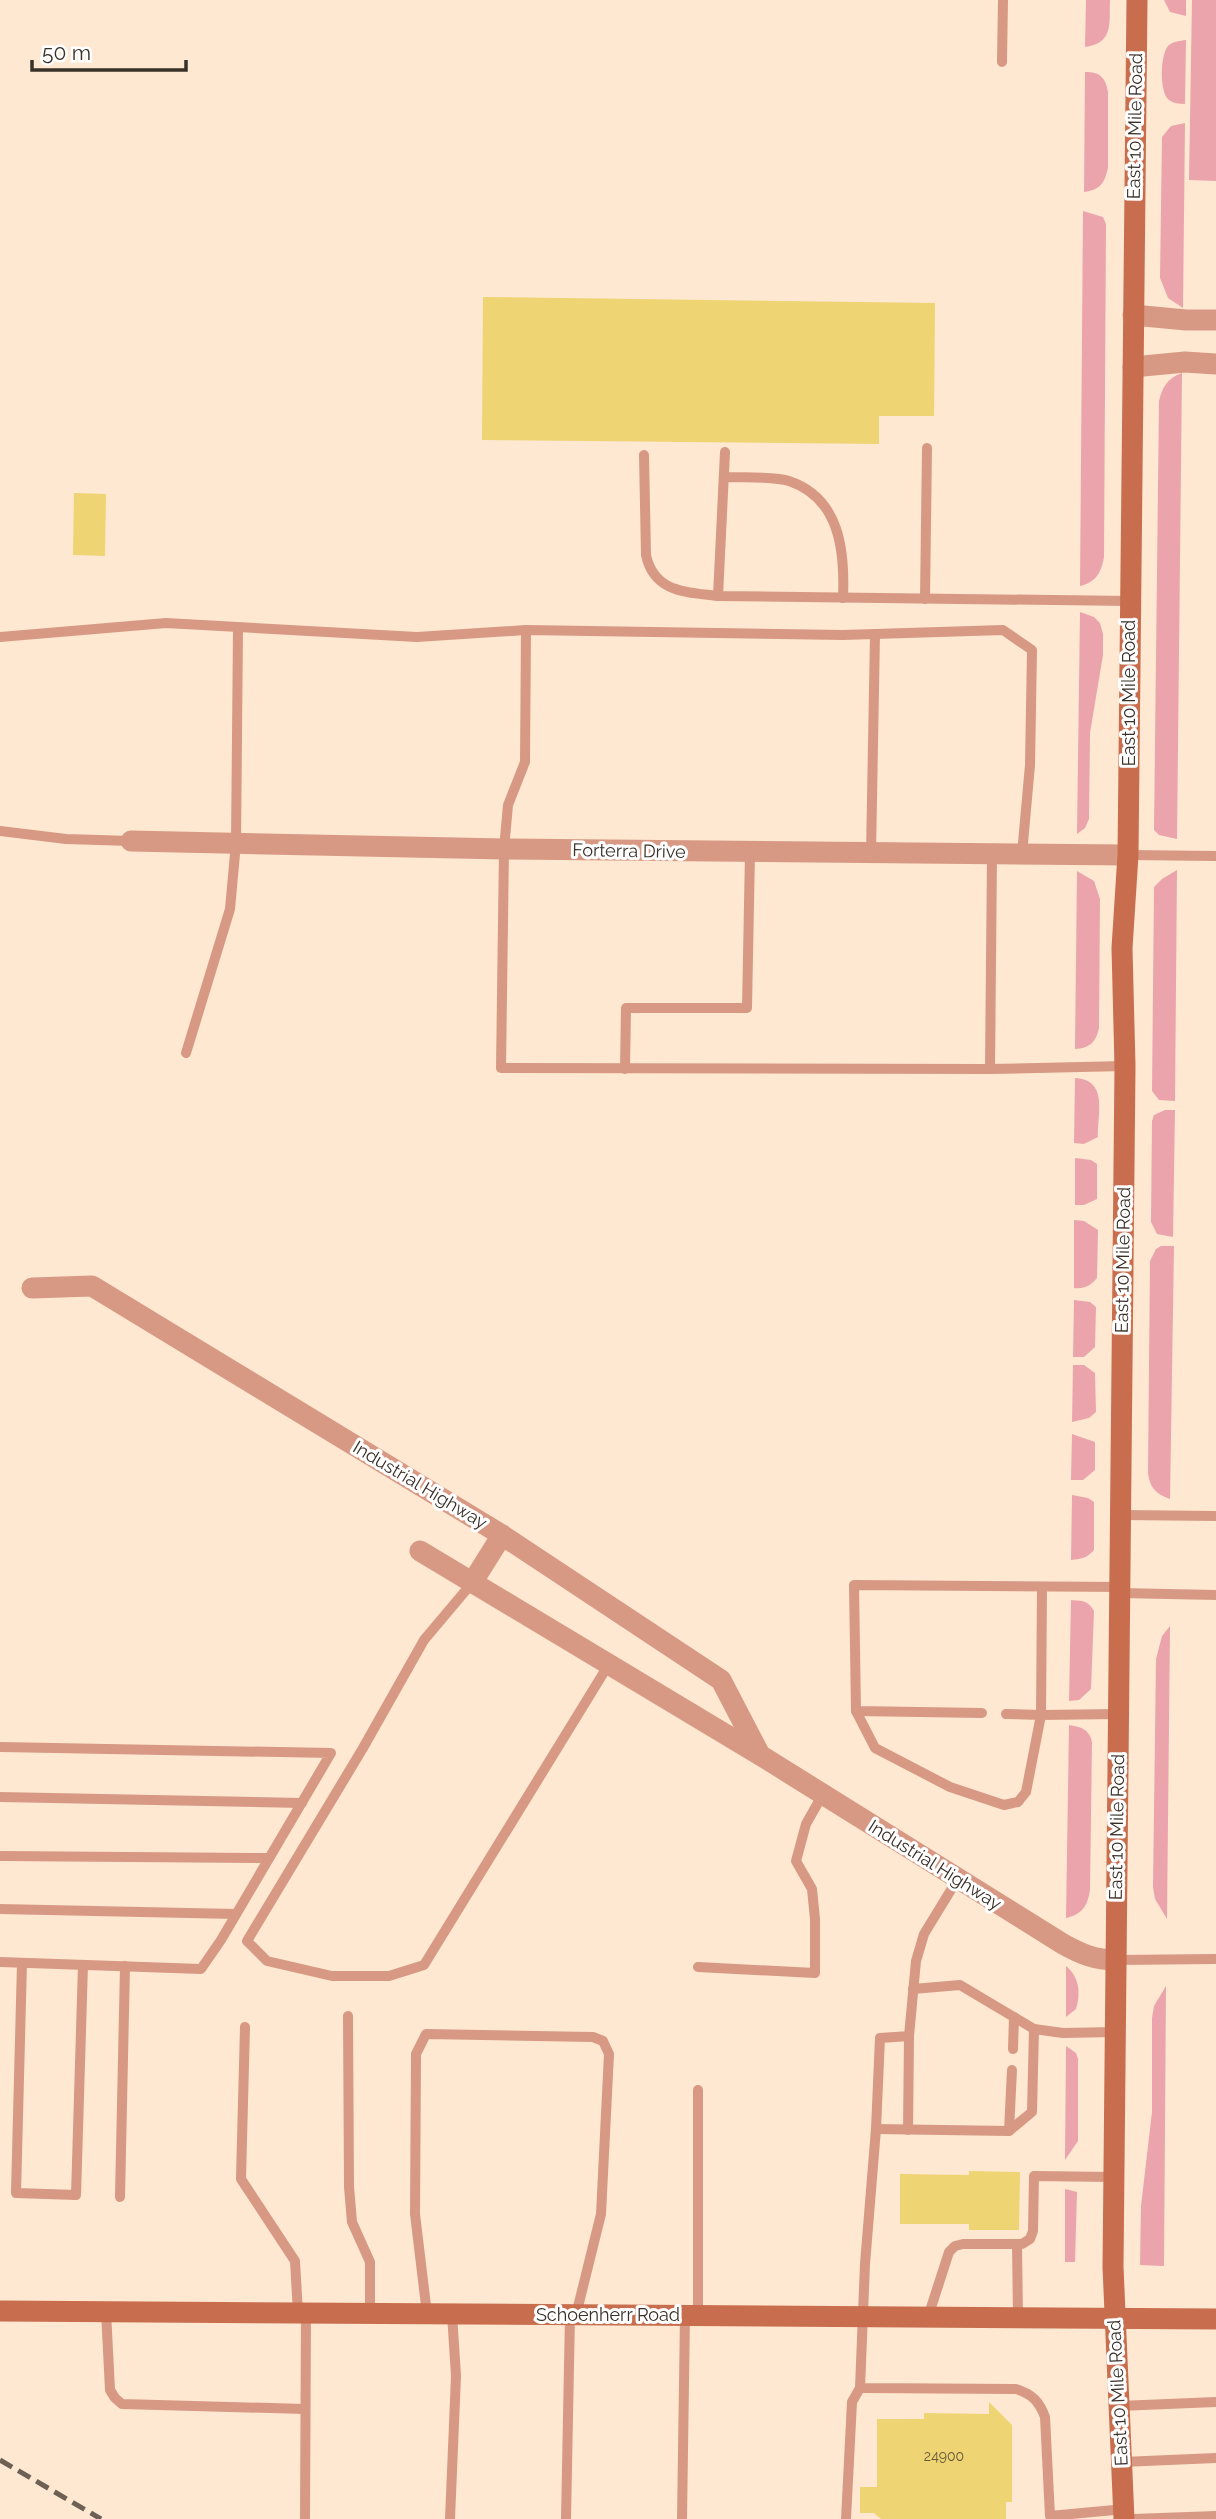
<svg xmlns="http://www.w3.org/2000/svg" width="1216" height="2519" viewBox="0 0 1216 2519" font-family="Raleway,sans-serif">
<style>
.green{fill:#eba4ab}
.building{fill:#eed473}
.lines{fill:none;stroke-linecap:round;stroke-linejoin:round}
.lane{stroke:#d89984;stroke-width:10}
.street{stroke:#d89984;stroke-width:21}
.secondary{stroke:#c86e4e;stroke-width:21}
.rail{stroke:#6d6155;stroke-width:5;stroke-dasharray:14 7;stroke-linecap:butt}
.labels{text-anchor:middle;stroke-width:6;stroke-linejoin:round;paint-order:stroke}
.number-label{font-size:14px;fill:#66593b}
.street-label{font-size:18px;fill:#393028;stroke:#fff}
</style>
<rect width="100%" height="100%" fill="#fee8d1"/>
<!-- green -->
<g class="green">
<path d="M1086 0H1110C1109 23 1114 43 1085 47Z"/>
<path d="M1164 0H1186V16L1170 12Z"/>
<path d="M1192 0H1216V181L1189 180Z"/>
<path d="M1186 40 1185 104C1179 104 1173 103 1169 100 1159 92 1160 53 1169 45 1174 41 1180 41 1186 40Z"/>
<path d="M1085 72C1100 72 1105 77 1108 92V167C1105 183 1100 190 1084 192Z"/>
<path d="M1185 123 1183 308 1168 298 1160 278 1162 137 1171 126Z"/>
<path d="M1083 211 1103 217 1106 224 1104 557C1101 573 1096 582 1080 586Z"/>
<path d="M1182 373 1177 839 1159 835 1154 830 1159 401C1162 387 1168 378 1182 373Z"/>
<path d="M1080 612 1094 617 1100 623 1103 634V655L1090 733 1089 819 1085 828 1077 834Z"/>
<path d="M1177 870 1175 1101 1159 1100 1152 1091 1154 887 1162 879Z"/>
<path d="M1077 871 1094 881 1100 899 1099 1028C1096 1042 1090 1048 1075 1049Z"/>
<path d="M1075 1078C1108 1080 1098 1112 1098 1137L1084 1144 1074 1143Z"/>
<path d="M1165 1110H1175L1173 1237 1157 1234 1151 1222 1152 1121 1154 1115Z"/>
<path d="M1075 1158 1091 1160 1097 1164V1199L1084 1205H1075Z"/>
<path d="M1074 1220 1084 1221 1098 1230 1097 1278C1090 1286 1085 1289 1074 1288Z"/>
<path d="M1161 1246H1174L1170 1499C1156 1494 1150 1488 1148 1473L1150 1261 1156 1249Z"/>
<path d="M1074 1300 1090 1302 1096 1307 1095 1347 1084 1357H1073Z"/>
<path d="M1073 1365H1084L1095 1373 1096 1412 1089 1418 1072 1422Z"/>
<path d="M1072 1434 1095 1442V1470L1083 1480H1071Z"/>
<path d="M1072 1495 1088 1498 1094 1502V1550C1087 1558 1081 1559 1071 1560Z"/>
<path d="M1071 1600C1082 1601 1088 1600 1094 1611L1091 1689 1079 1700 1069 1701Z"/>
<path d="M1170 1626 1167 1919 1155 1899 1153 1887 1156 1659 1162 1636Z"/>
<path d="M1069 1725C1081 1727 1089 1729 1092 1742L1090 1889C1088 1905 1083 1914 1066 1918Z"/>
<path d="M1066 1966C1079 1977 1081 1992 1076 2009L1066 2017Z"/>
<path d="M1166 1986 1164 2266 1140 2265 1141 2206 1152 2112V2018L1154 2006Z"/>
<path d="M1066 2046 1076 2053 1078 2059V2141L1065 2160Z"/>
<path d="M1065 2189 1077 2192 1075 2262H1065Z"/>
</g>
<!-- building -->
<g class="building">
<path d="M483 297 935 303 934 416H879V444L482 440Z"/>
<path d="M74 493 106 494 105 556 73 555Z"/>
<path d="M969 2171 1020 2172 1019 2230H969V2224H900V2174L969 2175Z"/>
<path d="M989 2402 1012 2425V2502H1006V2519H881L874 2513H860V2487H877V2419H924V2413L989 2414Z"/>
</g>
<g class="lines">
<!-- lane -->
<g class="lane">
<path d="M1002 62 1003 0"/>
<path d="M644 455 646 555C654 593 687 592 718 596L1130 601"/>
<path d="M724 477C741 478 774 476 789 481 840 498 845 551 843 598"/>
<path d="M718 596 725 452"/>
<path d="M925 599 927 448"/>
<path d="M526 630 525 762 508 805 504 849 501 1068 990 1069 1125 1066"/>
<path d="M0 637 166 623 417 637 526 630 843 635 1003 630 1032 650 1030 765 1022 854"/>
<path d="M0 831 66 839 131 841"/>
<path d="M871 854 875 634"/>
<path d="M1128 855 1216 856"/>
<path d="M186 1053 230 909 236 843 238 629"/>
<path d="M625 1069 626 1008H747L750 852"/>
<path d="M990 1069 992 855"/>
<path d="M1121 1515 1216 1516"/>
<path d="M472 1583 424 1640 363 1748 247 1941 267 1961 332 1976H389L424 1965 609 1664"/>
<path d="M1120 1593 1216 1595"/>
<path d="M856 1711 875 1748 950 1787 1004 1805 1018 1802 1026 1792 1041 1715 1118 1714"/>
<path d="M982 1713 856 1711 854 1585 1120 1587"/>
<path d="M1006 1714 1041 1715 1042 1587"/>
<path d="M0 1747 331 1753 221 1940 201 1969 0 1962"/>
<path d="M0 1797 302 1803"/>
<path d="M0 1856 269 1858"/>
<path d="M957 1880 924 1934 916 1961 909 2036 880 2038 876 2129 865 2264 860 2388 1016 2389C1032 2394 1039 2401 1045 2417L1050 2516 1125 2509"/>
<path d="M0 1909 236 1914"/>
<path d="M1116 1960 1216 1959"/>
<path d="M22 1963 16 2193 76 2195 83 1965"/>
<path d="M698 1967 815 1973V1919L812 1889 796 1861 806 1824 823 1794"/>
<path d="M913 1989 960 1985 1034 2029 1063 2033 1115 2032"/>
<path d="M348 2016 349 2187 352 2222 370 2262V2313"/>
<path d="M245 2027 241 2179 295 2261 298 2313"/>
<path d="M1013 2049 1014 2017"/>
<path d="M698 2090V2315"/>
<path d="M876 2129 1009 2131 1032 2112 1034 2029"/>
<path d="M908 2130 909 2036"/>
<path d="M1009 2131 1012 2070"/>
<path d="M120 2197 125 1966"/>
<path d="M1017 2244 1018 2318"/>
<path d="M106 2311 110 2390 115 2398 122 2404 305 2409"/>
<path d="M427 2314 415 2214 416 2054 426 2034 593 2037 603 2041 609 2054 601 2214 576 2315"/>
<path d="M928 2317 949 2252 955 2246 963 2244H1022L1030 2239 1033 2231 1034 2176 1114 2177"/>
<path d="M1119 2406 1216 2402"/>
<path d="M1122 2462 1216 2458"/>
<path d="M305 2519 306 2313"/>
<path d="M450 2519 456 2376 452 2314"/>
<path d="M566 2519 570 2315"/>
<path d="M682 2519 685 2315"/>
<path d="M846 2519 852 2402 860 2388"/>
<path d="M1133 2519 1216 2516"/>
</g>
<!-- street -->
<g class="street">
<path d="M1133 315 1186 320H1216"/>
<path d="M1133 367 1185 362 1216 364"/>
<path d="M131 841 504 849 1128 855"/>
<path d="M32 1288 92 1286 502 1535 721 1680 760 1755"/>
<path d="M420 1551 760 1755 1063 1944C1081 1954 1095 1960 1116 1960"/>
<path d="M472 1583 502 1535"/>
</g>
<!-- secondary -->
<g class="secondary">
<path d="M0 2311 1216 2319"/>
<path d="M1124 2519 1113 2267 1125 1066 1122 948 1128 855 1137 0"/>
</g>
<!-- rail -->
<path class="rail" d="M0 2460 101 2519"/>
</g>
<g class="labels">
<!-- number labels -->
<g class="number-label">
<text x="944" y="2461">24900</text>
</g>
<!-- street labels -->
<g class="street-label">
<text transform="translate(1135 126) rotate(-89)" y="6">East 10 Mile Road</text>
<text transform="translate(1129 693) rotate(-90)" y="6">East 10 Mile Road</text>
<text transform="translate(629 851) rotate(1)" y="6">Forterra Drive</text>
<text transform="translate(1123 1260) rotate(-89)" y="6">East 10 Mile Road</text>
<text transform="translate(420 1485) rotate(31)" y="6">Industrial Highway</text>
<text transform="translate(1117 1827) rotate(-89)" y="6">East 10 Mile Road</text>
<text transform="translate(935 1865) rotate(32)" y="6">Industrial Highway</text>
<text x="608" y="2321">Schoenherr Road</text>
<text transform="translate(1118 2393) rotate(-93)" y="6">East 10 Mile Road</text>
</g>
</g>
<!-- scale -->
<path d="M32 60v10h154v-10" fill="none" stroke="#393028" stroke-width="3.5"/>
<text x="42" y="60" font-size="21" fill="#393028" stroke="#ffffff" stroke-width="5" paint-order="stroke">50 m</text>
</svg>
